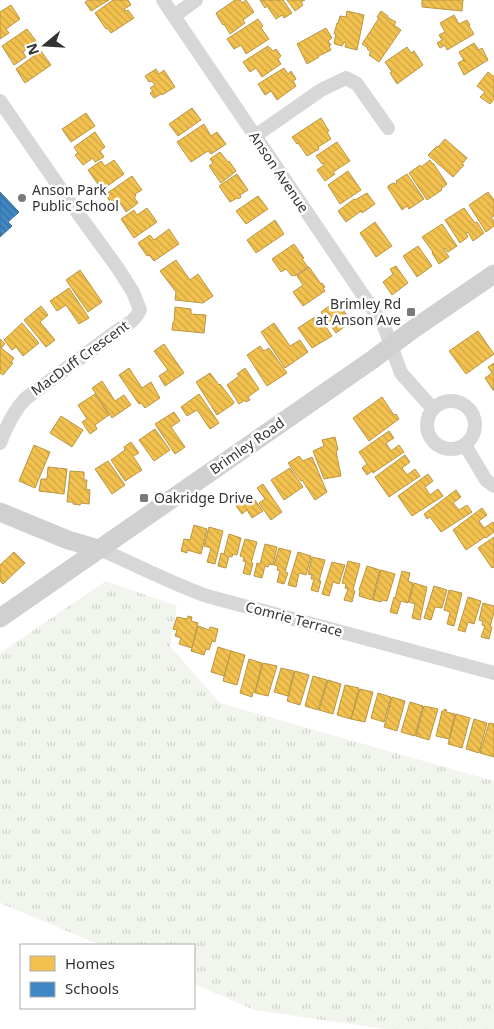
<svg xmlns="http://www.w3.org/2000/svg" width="494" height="1029" viewBox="0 0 494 1029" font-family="'Noto Sans',sans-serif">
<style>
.grass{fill:url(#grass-tufts)}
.homes{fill:url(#homes-back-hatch);stroke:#b99646}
.schools{fill:url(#schools-back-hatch);stroke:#3b6e99}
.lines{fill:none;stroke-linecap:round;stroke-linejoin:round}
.street{stroke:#d7d7d7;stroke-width:14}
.secondary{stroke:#d0d0d0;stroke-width:19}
.poi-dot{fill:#7a7a7a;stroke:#fff;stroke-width:2}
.labels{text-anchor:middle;stroke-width:5;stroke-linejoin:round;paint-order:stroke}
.street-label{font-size:14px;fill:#333;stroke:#fff}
.poi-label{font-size:14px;fill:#333;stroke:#fff;text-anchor:start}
</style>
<defs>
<pattern id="grass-tufts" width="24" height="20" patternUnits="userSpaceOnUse" patternTransform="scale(1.25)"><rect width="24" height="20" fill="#f1f5ed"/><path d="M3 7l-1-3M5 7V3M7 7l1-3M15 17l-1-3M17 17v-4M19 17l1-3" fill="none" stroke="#cfd2cc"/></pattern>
<pattern id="homes-back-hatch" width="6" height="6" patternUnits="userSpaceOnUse" patternTransform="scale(1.25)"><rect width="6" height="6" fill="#f2c14e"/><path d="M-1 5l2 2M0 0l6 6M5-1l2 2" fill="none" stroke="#d0a645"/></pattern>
<pattern id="schools-back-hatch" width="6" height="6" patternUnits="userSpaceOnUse" patternTransform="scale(1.25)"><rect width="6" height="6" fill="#3f88c5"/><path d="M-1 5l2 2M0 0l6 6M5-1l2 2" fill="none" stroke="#3570a1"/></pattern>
</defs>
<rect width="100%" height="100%" fill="#fff"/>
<!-- grass -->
<path class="grass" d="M106 581 177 606 170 646 220 703 494 781V1029H384L254 1010 194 984V945H100L0 903V653Z"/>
<!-- homes -->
<g class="homes">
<path d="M88 0H109L91 11 85 2Z"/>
<path d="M113 0H128L131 5 124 9 126 11 128 10 134 18 111 33 107 28 106 29 95 13Z"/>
<path d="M235 0H240L242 3 246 0 254 12 243 20 245 23 230 34 224 24 223 25 219 19 216 13Z"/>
<path d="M260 0H283L292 13 284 18 282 15 276 19 267 6 265 8Z"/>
<path d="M287 0H305L301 2 303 5 295 11Z"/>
<path d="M422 0H463L462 11 422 7Z"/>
<path d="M11 5 20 19 6 29 9 33 0 39V12Z"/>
<path d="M347 11 364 15 357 50 345 47 346 43 344 42 342 46 335 44 334 43 336 34H334L337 23H338L340 16 346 17Z"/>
<path d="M381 11 388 16 387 17 396 22 394 25 401 30 379 62 369 55 371 52 367 49 368 48 362 44 379 18 377 17Z"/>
<path d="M454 15 459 24 467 20 470 25 469 26 474 34 447 50 445 45 440 48 437 43 442 40 439 35 445 32 440 23Z"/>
<path d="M258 19 263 26 261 28 269 39 246 54 241 45 234 49 227 39Z"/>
<path d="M326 28 332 38 328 41 331 45 329 46 331 50 321 55H318L319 57 307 64 297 44Z"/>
<path d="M27 29 37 42 23 52 26 57 14 65 2 46Z"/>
<path d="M474 43 479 50 482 48 488 60 464 75 458 63 463 60 465 62 459 52Z"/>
<path d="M268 46 273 51 276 49 281 56 278 59 281 64 262 77 256 68 250 72 243 62Z"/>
<path d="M407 47 411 53 414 51 423 65 397 84 390 73 392 72 385 62Z"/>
<path d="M41 51 51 65 25 83 16 69Z"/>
<path d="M284 68 288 74 291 71 296 79 293 81 296 86 277 100 271 91 265 95 258 84Z"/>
<path d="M156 69 159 74 164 70 175 87 162 95 161 94 154 98 150 93 153 91 150 88 155 85 152 81 149 82 145 76Z"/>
<path d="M488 72 493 76H494V99L490 104 480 97 485 92 477 86Z"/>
<path d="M192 108 201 120 178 136 169 124Z"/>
<path d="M86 113 95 126 71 142 62 129Z"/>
<path d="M321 118 329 131 327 132 331 139 318 147 319 149 307 156 298 143 297 144 292 137Z"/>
<path d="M204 124 211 136 217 132 226 144 211 154 208 151 191 162 177 142Z"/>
<path d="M95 132 105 147 100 151 104 157 95 162 93 158 83 165 75 155 78 153 74 147Z"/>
<path d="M445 139 467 158 462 164 464 165 453 177 428 155 437 146 438 147Z"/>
<path d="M337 142 350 161 333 172 335 174 325 181 317 170 325 164 324 163 322 164 316 156Z"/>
<path d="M220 152 228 162 229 161 236 171 221 183 209 166 213 163 210 159Z"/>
<path d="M114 160 124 174 102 190 88 170 101 161 105 166Z"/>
<path d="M430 160 432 164 433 163 447 184 441 189 442 190 427 200 409 173 420 165 421 167Z"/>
<path d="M348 171 361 190 340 204 328 185Z"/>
<path d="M237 174 248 190 240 195 241 197 238 199 237 198 230 202 219 186Z"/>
<path d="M407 174 424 199 409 209 407 206 402 210 388 188V186L393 183 396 184 397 183 396 181Z"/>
<path d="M132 176 142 190 135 194 136 196 134 197 138 203 126 212 121 204 115 208 114 207 113 208 109 203 110 202 106 194Z"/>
<path d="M488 192 494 200V217L493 216 491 217 494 221V226L486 232 469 205Z"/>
<path d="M367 193 375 204 362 213 361 211 346 222 338 211 354 199 355 200Z"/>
<path d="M258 196 268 209 246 224 236 211Z"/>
<path d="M147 208 157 222 134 238 121 219 134 210 137 215Z"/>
<path d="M464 208 475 223 477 222 484 233 473 241 468 232 466 233 468 237 460 243 445 220Z"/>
<path d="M275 220 284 234 256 253 247 240Z"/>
<path d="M375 222 392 246 376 257 360 233Z"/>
<path d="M442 224 457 246 448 252 445 248 444 249 449 257 439 264 432 253 433 252 422 237Z"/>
<path d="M169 229 179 244 154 261 149 255 147 256 138 243 150 235 154 240Z"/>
<path d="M294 244 304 258 302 259 308 267 295 276 294 275 292 276 286 269 281 272 272 259Z"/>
<path d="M418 246 432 266 417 277 403 256Z"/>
<path d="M176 260 190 280 198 274 213 296 203 303 175 300 176 292 160 271Z"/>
<path d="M396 266 408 283 392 295 383 282 393 274 390 269Z"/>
<path d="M309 267 321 284 322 283 325 287 323 288 325 291 303 306 293 292 303 285 297 276Z"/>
<path d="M80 270 102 302 88 312 66 280Z"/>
<path d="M69 288 89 318 79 324 66 305 57 311 50 301Z"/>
<path d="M333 303 337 308 341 306 351 322 336 333 321 312Z"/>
<path d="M41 306 48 315 40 322 55 340 46 347 24 320Z"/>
<path d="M175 307 191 309V314L206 315 204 333 172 330 173 322H174Z"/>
<path d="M318 315 332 336 312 348 298 328Z"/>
<path d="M22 323 39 343 23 356 16 347 12 350 4 340Z"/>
<path d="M274 323 290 346 300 340 308 352 285 368 261 332Z"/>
<path d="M478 331 494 354 466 374 449 351Z"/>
<path d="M0 339 5 344 1 348 14 358 11 362 13 363 3 375 0 373Z"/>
<path d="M164 344 184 373 165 386 159 376 168 370 154 351Z"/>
<path d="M260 346 264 351 269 348 287 373 267 386 247 355Z"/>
<path d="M494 363V390H493L485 378 492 373 488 367Z"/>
<path d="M129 368 142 388 151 382 160 398 145 408 141 403 139 404 119 375Z"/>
<path d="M245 368 259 389 248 397 250 400 246 402 245 400 239 404 227 385 239 376 237 374Z"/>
<path d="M210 373 219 385 220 384 234 402 233 404 217 415 196 382Z"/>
<path d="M102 381 115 401 124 395 131 405 112 418 92 388Z"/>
<path d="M95 394 109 415 95 425 97 429 90 434 82 422 87 419 78 405Z"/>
<path d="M199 394 219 423 210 429 197 410 187 416 181 407Z"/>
<path d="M382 397 394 415 396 414 399 419 369 441 353 418Z"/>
<path d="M174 412 180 421 171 427 185 447 175 454 155 424Z"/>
<path d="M61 416 83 430 72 447 50 433Z"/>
<path d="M155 429 170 450 154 461 139 440Z"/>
<path d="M389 431 394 438 386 443 391 451 399 445 404 452 373 473 372 471 367 475 362 468 367 464 359 452Z"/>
<path d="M335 437 338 450 336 451 341 476 324 479 313 451 324 446 322 440Z"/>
<path d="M131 442 139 453 133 456 142 470 125 481 111 460 125 450 124 447Z"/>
<path d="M34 445 50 452 35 488 19 481Z"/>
<path d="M405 455 410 462 402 468 407 475 415 469 420 476 389 497 375 477Z"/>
<path d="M299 456 303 461 312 457 327 492 315 500 302 480 301 481 288 463Z"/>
<path d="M108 461 125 485 112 494 95 469Z"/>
<path d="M48 467 67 469 64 494 39 491 41 479H47Z"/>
<path d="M290 468 303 487 284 500 271 480Z"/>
<path d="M70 471 84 472V480H87L86 489 90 490 89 504 81 503 80 505 73 504V502H67Z"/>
<path d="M428 474 433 481 425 487 430 495 438 489 443 496 412 516 398 496Z"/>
<path d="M263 484 282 512 271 520 259 503 265 499 257 488Z"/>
<path d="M456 490 461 497 453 503 459 510 467 505 472 512 441 532 430 517 427 519 424 514Z"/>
<path d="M246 495 249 498 252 496 263 511 252 518 247 510 242 514 234 503Z"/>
<path d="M482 508 487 515 479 521 484 528 493 522 494 524V532L486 538 485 537 466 550 453 530Z"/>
<path d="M194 525 207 529 201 554 187 550V553L181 551 184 539 190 540Z"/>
<path d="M209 527 223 531 215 564 207 562 211 548 204 546Z"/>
<path d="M229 534 241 538 237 555 233 554 232 557 229 556 226 568 218 566 221 553 224 554Z"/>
<path d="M494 537V567L492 568 478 548Z"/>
<path d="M245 539 257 542 251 563H253L250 575 243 573 246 562 243 561 244 557 240 556Z"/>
<path d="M265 544 277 547 273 565 269 564 268 567 265 566 262 578 254 576 257 563 260 564Z"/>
<path d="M279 548 291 551 285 572 288 573 284 584 277 582 280 571 277 570 278 566 274 565Z"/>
<path d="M14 552 25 563 3 584 0 581V565Z"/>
<path d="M298 552 311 556 306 575 299 573 296 587 288 585Z"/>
<path d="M312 557 325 560 319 581H321L318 592 311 590 314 579H311L312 575 308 574Z"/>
<path d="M348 561 360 564 353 590 355 591 352 602 344 600 348 589 345 588 346 584 342 583Z"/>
<path d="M332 562 345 565 339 584 333 582 329 596 322 594Z"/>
<path d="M367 566 380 570 372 600 359 596 360 590H359Z"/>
<path d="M381 570 395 574 387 601 382 600 381 602 373 600Z"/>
<path d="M402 571 410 573 408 581 413 583 408 603 401 601 397 614 390 612 394 597 395 598Z"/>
<path d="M414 583 427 587 420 620 412 618 415 604 409 602Z"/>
<path d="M434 586 447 590 442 608 435 607 431 620 424 618Z"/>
<path d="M449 590 462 593 454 626 447 624 450 612 444 610Z"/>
<path d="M468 597 481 601 474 624 468 622 465 632 458 630Z"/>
<path d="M483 603 494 606V612L490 627H492L489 639 481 637 485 626 482 625 483 621 479 620Z"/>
<path d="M188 616 192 617 191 621 198 623 192 648 179 644 181 638 175 636 177 630 173 629 177 617 187 619Z"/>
<path d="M198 626 209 630 210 627 218 629 215 642 212 641 209 650 206 649 204 655 191 651Z"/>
<path d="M218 647 231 651 224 676 211 672Z"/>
<path d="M231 651 245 655 237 685 223 681Z"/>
<path d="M249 659 262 663 255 692H253L252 697 240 693Z"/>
<path d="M263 663 277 666 268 696 255 693Z"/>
<path d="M281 668 294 671 288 696 274 692Z"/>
<path d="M295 671 309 675 300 705 287 701Z"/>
<path d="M313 676 327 680 318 710 305 706Z"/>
<path d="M328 680 341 684 333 714 319 710Z"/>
<path d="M345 685 359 688 351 719 337 715Z"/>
<path d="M360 689 373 692 365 722 351 719Z"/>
<path d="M378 693 391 697 384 722 371 718Z"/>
<path d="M392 697 405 701 397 731 384 727Z"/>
<path d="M410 702 423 706 415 736 401 732Z"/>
<path d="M424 706 438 709 429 740 416 736Z"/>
<path d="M444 709 447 710 446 712 455 714 449 739 436 736 442 711H444Z"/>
<path d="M456 714 470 718 462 748 448 744Z"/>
<path d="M474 719 487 723 479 753 466 749Z"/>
<path d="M489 723 494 724V757L480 753Z"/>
</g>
<!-- schools -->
<path class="schools" d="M0 192 19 212 8 222 12 226 0 237Z"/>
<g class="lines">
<!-- street -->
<g class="street">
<path d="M163 0 384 326 401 373 433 409"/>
<path d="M174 16 196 0"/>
<path d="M0 101 69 201 117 267 133 292 140 310C136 319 130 323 121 328L25 399C13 412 6 427 0 443"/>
<path d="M255 136 321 90 346 78 357 84 388 128"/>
<circle cx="451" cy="425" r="24"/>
<path d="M465 445 486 480 494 486"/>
<path d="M99 549C135 564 170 583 207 596L494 673"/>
</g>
<!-- secondary -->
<g class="secondary">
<path d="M0 512 68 540 99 549"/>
<path d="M0 618 372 360 412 330 494 274"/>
</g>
</g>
<!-- markers -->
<g class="poi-dot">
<circle cx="22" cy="198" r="5"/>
<rect x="406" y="307" width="10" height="10" rx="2.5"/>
<rect x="139" y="493" width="10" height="10" rx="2.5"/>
</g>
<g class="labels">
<!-- street labels -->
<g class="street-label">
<text transform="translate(279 172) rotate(56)" y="5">Anson Avenue</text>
<text transform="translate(80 358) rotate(-36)" y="5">MacDuff Crescent</text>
<text transform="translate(247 446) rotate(-35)" y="5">Brimley Road</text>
<text transform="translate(294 619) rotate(15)" y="5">Comrie Terrace</text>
</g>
<!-- poi labels -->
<g class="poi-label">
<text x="32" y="195">Anson Park<tspan x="32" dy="16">Public School</tspan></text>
<text x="401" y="309" text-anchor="end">Brimley Rd<tspan x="401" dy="16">at Anson Ave</tspan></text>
<text x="154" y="503">Oakridge Drive</text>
</g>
</g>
<!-- legend -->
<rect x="20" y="944" width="175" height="65" fill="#ffffff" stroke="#adadad"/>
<rect x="30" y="956" width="25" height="15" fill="#f2c14e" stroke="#adadad"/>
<text x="65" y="969" font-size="15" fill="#333333">Homes</text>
<rect x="30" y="982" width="25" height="15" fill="#3f88c5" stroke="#adadad"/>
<text x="65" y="994" font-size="15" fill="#333333">Schools</text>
<!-- north arrow -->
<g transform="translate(45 45) rotate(252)" stroke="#ffffff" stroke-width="4" paint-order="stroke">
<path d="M0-4L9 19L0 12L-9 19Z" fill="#333333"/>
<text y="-8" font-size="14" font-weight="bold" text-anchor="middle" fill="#333333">N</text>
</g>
</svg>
